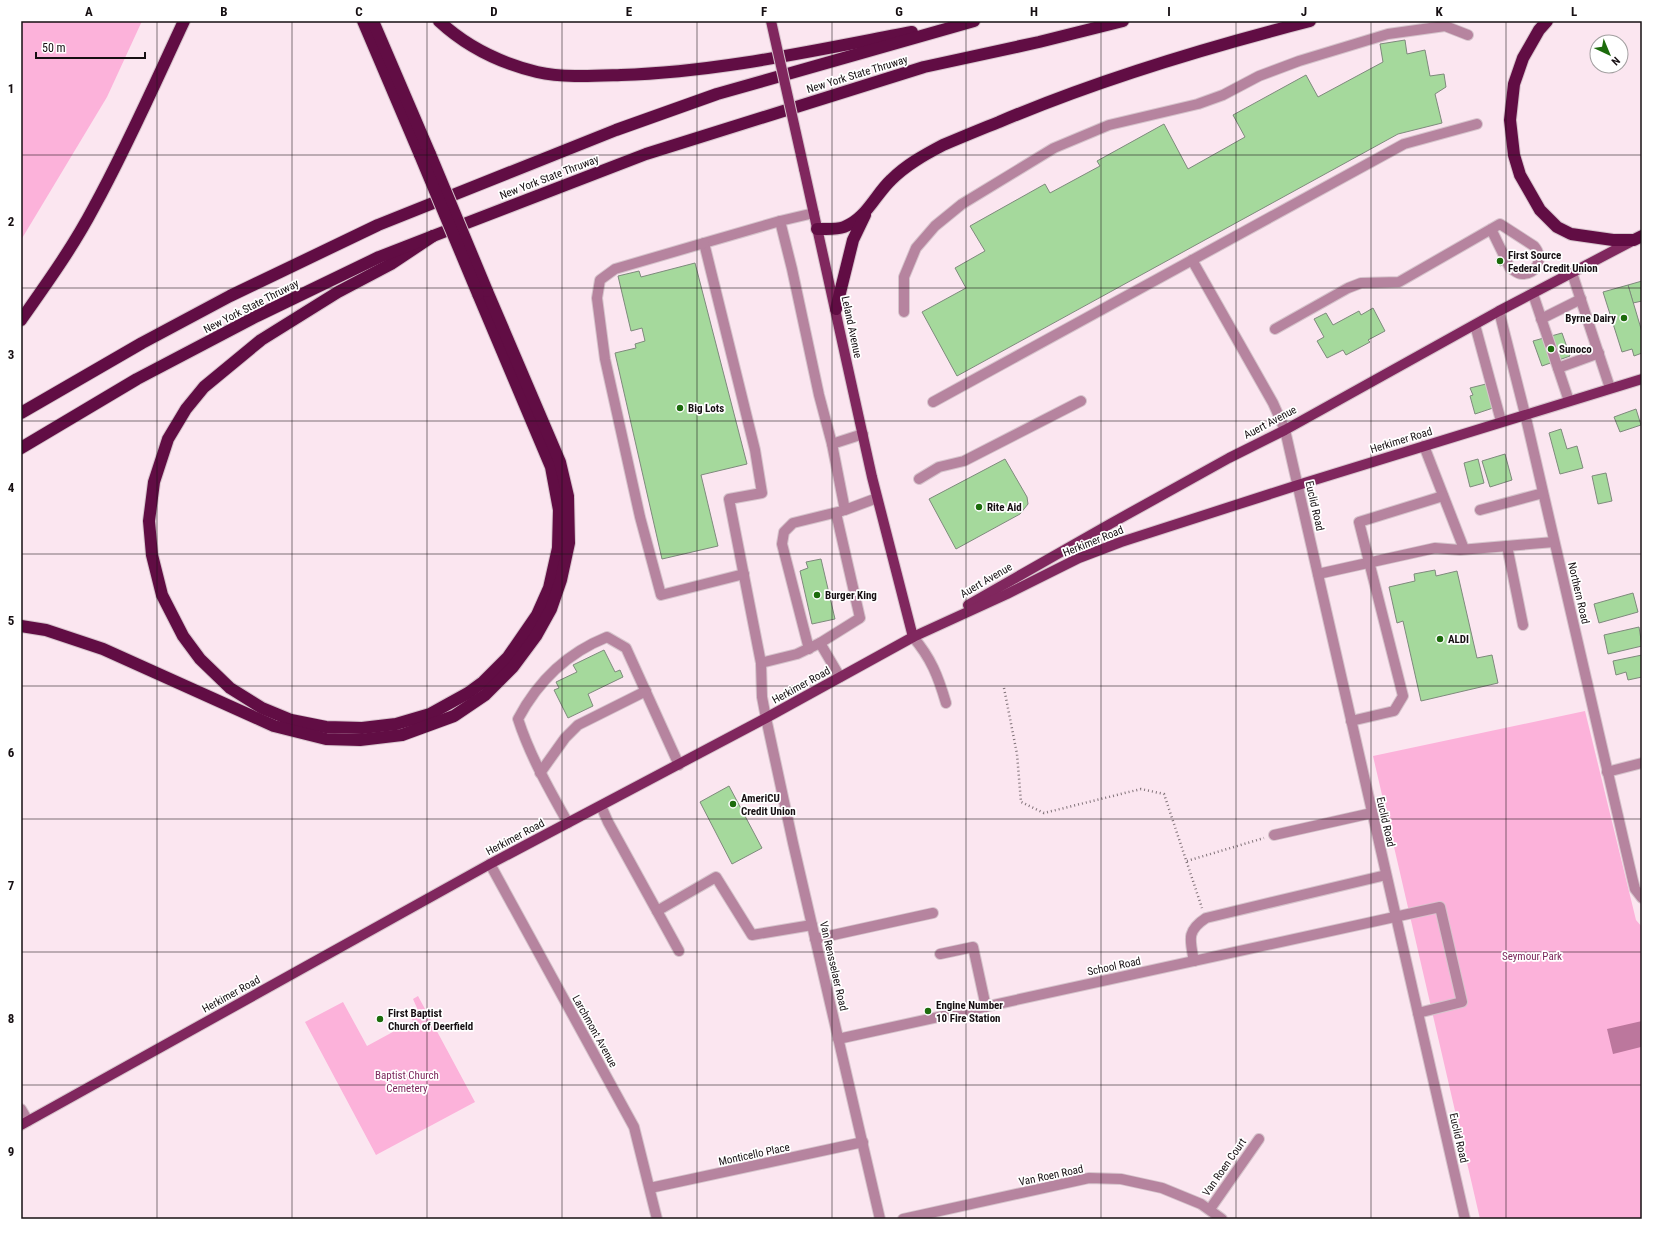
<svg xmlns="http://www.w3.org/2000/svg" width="1663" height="1240" viewBox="0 0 1663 1240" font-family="'Roboto Condensed',sans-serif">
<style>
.green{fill:#fcb2da}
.water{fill:#bc779d}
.building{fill:#a5d99c;stroke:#7e8a7c}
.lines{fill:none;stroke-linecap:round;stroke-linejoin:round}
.minor-casing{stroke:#d6c4cc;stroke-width:12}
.major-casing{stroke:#d6c4cc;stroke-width:12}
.highway-casing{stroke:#d6c4cc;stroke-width:14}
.path{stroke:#807278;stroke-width:2.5;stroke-dasharray:1 3;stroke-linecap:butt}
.minor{stroke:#b6849f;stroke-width:10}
.major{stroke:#80275e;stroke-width:10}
.highway{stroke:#610d44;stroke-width:12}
.major-bridge-casing{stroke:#d6c4cc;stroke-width:12;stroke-linecap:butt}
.highway-bridge-casing{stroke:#d6c4cc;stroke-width:14;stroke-linecap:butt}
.major-bridge{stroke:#80275e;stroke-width:10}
.highway-bridge{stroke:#610d44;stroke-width:12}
.grid{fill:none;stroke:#160f12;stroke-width:1;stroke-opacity:0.55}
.poi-dot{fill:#1c6b0c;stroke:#fff;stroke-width:1.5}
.labels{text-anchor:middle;stroke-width:3.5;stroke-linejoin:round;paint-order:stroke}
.street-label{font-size:11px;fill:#160f12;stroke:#fff}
.poi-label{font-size:11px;font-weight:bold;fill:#160f12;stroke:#fff;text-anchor:start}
.park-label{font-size:11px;fill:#7c285c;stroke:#fff}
.neatline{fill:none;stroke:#160f12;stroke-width:1.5}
.grid-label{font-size:13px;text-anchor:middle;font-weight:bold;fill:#160f12}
</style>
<rect width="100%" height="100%" fill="#fbe6f0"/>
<!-- green -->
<g class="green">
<path d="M21 21H142L107 97 21 240Z"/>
<path d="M1585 711 1636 920 1642 927V1219H1480L1373 756Z"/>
<path d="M418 996 475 1102 376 1155 305 1022 343 1002 367 1046 413 1021 408 1012 417 1008 413 999Z"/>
</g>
<!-- water -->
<path class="water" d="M1642 1021V1050L1641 1047 1613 1054 1607 1029Z"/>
<!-- building -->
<g class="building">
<path d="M1405 40 1407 54 1425 50 1430 76 1444 74 1446 87 1435 94 1442 123 1398 134 957 376 922 312 966 288 955 268 985 251 970 226 1045 184 1050 193 1100 166 1097 161 1164 124 1188 169 1245 137 1233 115 1306 75 1318 97 1383 62 1380 44Z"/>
<path d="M1501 257 1505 263 1500 266 1496 259Z"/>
<path d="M695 263 747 464 701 475 718 546 662 559 615 353 636 348 635 344 645 341 642 328 631 331 618 276 639 271 641 277Z"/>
<path d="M1642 281V301L1633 303 1628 285Z"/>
<path d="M1628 285 1642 332V353L1634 356 1632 349 1622 352 1603 292Z"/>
<path d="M1373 308 1385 331 1368 340 1370 342 1346 355 1343 350 1327 358 1317 341 1324 337 1314 319 1326 313 1333 325 1359 311 1361 315Z"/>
<path d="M1562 333 1570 356 1542 366 1533 341Z"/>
<path d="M1486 384 1493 408 1475 414 1470 396 1473 395 1470 388Z"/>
<path d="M1636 409 1641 425 1620 432 1614 417Z"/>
<path d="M1561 429 1567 449 1577 446 1583 468 1560 474 1549 433Z"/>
<path d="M1505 454 1512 480 1490 487 1482 461Z"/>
<path d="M1005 459 1027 497 1028 504 1020 514 956 549 929 499Z"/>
<path d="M1478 459 1484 483 1470 487 1464 463Z"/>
<path d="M1606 473 1612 501 1598 504 1592 476Z"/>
<path d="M821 559 835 619 812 624 800 571 808 568 806 562Z"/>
<path d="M1435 570 1436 576 1457 571 1477 658 1492 655 1498 683 1421 701 1403 621 1397 623 1389 587 1415 581 1414 574Z"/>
<path d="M1633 593 1638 612 1599 623 1594 604Z"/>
<path d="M1639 627 1642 646 1608 654 1604 635Z"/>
<path d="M604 650 615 672 620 670 623 677 588 694 593 706 568 718 554 690 559 688 556 682 577 672 573 665Z"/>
<path d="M1642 655V677L1628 680 1626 672 1616 675 1613 661Z"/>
<path d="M729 786 762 848 732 864 700 802Z"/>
</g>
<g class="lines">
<defs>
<g id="minor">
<path d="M814 213 780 221 792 269 819 395 832 444 845 510 877 498"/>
<path d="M780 221 704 243 755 450 762 493 729 499 761 663 762 697 766 718 793 843 880 1219"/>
<path d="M704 243 615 269 600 280 597 298 605 359 640 517 661 595 744 574"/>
<path d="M1192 260 1273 403 1285 430 1465 1219"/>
<path d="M1572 273 1610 388"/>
<path d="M1533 294 1569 401"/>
<path d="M1499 311 1525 414 1633 881 1635 889 1642 898"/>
<path d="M904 312V277L916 248 935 226 962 204 1054 148 1109 125 1198 104 1223 95 1259 76 1299 61 1388 34 1445 26 1468 35"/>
<path d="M1541 319 1581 299"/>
<path d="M1475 325 1501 421"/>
<path d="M1275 329 1348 288 1361 283 1399 282 1500 224 1534 246C1545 258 1536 275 1522 274 1517 274 1514 270 1510 268L1491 229"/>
<path d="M1558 368 1599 353"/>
<path d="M933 402 1404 144 1477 124"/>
<path d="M832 444 863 434"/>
<path d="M1424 446 1464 549"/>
<path d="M919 479 939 467 964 461 1081 401"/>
<path d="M1480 510 1543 493"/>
<path d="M1507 546 1523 625"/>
<path d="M1318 574 1435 548 1460 550 1554 542"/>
<path d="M913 637C931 658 938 676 946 703"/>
<path d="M820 643 840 677"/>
<path d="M809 649 782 544 784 532 793 523 842 511"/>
<path d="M761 663 797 654 820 643 860 618 836 513"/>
<path d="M1351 721 1394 711 1403 696 1359 522 1443 496"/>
<path d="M1607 772 1642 763"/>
<path d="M540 773 565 738 578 725 646 691"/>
<path d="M601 806 608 822 679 951"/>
<path d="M568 823C549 789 530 756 518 719 538 681 567 653 607 637L626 648 679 765"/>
<path d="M1274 835 1372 813"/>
<path d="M490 864 634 1127 657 1219"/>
<path d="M657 911 716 877 752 935 812 925"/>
<path d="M815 939 933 913"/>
<path d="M940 954 973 947 986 1007"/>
<path d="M1194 961C1190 940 1186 931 1206 918L1386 875"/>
<path d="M838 1039 1440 907 1462 1002 1418 1013"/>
<path d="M21 1109 28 1121"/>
<path d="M650 1188 863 1142"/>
<path d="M1210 1209 1259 1139"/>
<path d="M903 1219 1089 1178 1121 1179 1162 1188 1201 1204 1222 1219"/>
</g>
<g id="major">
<path d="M804 169 872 477 913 637"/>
<path d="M968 605 1110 524 1229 458 1285 430 1499 311 1634 240"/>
<path d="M21 1125 490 864 766 718 913 637 1007 594 1079 558 1121 542 1298 485 1642 379"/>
</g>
<g id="highway">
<path d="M363 21 420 155"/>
<path d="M373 21 430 154"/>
<path d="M439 21C467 47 500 63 537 72 564 78 594 76 621 75 719 72 816 50 912 32"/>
<path d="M1547 21 1539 30 1523 58 1514 84 1510 120 1514 155 1520 175 1540 210 1557 227 1571 234 1613 240H1634L1642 236"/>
<path d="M817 229C826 229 836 230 844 227 866 219 875 195 891 180 906 165 924 155 943 145 962 137 981 129 999 122 1100 79 1204 48 1310 21"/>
<path d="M433 236 391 264 338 292 261 340 204 387 186 409 168 439 154 482 149 521 152 555 162 595 183 636 200 659 230 688 262 708 291 720 326 727 362 728 396 724 430 714 468 693 483 682 508 657 537 615 549 588 558 548 559 510 551 467 478 294"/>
<path d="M836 309 853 240 865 215"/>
<path d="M21 320C47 283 73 247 94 207 127 147 155 83 184 21"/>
<path d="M21 413 142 343 230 296 378 225 616 130 717 94 974 21"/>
<path d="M21 448 137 379 257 316 379 257 433 236 646 154 924 67 1039 42 1123 21"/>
<path d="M21 626 46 630 103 649 274 726 326 739 360 740 402 735 454 716 485 695 513 667 536 636 551 609 561 580 569 543 568 496 560 462 487 291"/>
</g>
</defs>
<!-- minor casing -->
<use href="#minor" class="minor-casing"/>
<!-- major casing -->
<use href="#major" class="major-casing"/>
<!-- highway casing -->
<use href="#highway" class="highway-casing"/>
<!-- path -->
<g class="path">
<path d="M1004 688 1017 754 1021 802 1044 813 1141 789 1164 794 1202 908"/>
<path d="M1187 861 1264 838"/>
</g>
<!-- minor -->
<use href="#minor" class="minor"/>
<!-- major -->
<use href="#major" class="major"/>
<!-- highway -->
<use href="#highway" class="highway"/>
<defs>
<path id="major-bridge" d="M771 21 804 169"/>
<g id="highway-bridge">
<path d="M430 154 487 291"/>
<path d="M420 155 478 294"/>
</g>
</defs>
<!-- major-bridge casing -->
<use href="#major-bridge" class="major-bridge-casing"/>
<!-- highway-bridge casing -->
<use href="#highway-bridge" class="highway-bridge-casing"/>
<!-- major-bridge -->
<use href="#major-bridge" class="major-bridge"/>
<!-- highway-bridge -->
<use href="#highway-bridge" class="highway-bridge"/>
</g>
<!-- grid -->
<path class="grid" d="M157 21V1219M292 21V1219M427 21V1219M562 21V1219M697 21V1219M832 21V1219M966 21V1219M1101 21V1219M1236 21V1219M1371 21V1219M1506 21V1219M21 155H1642M21 288H1642M21 421H1642M21 554H1642M21 686H1642M21 819H1642M21 952H1642M21 1085H1642"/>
<!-- markers -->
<g class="poi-dot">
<circle cx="1500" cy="261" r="4"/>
<circle cx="1624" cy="318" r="4"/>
<circle cx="1551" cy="349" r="4"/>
<circle cx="680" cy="408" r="4"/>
<circle cx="979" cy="507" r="4"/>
<circle cx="817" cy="595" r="4"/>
<circle cx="1440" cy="639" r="4"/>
<circle cx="733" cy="804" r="4"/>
<circle cx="928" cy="1011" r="4"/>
<circle cx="380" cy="1019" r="4"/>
</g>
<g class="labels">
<!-- street labels -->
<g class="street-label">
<text transform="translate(857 74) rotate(-17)" y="4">New York State Thruway</text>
<text transform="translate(549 177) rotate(-21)" y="4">New York State Thruway</text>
<text transform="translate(251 306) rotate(-27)" y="4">New York State Thruway</text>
<text transform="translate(852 327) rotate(78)" y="4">Leland Avenue</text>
<text transform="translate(1270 422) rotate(-28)" y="4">Auert Avenue</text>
<text transform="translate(1401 440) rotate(-17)" y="4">Herkimer Road</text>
<text transform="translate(1315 506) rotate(77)" y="4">Euclid Road</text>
<text transform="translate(1093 541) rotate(-22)" y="4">Herkimer Road</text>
<text transform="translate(986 580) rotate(-30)" y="4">Auert Avenue</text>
<text transform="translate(1579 593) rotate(77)" y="4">Northern Road</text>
<text transform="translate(801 685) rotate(-29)" y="4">Herkimer Road</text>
<text transform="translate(1386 822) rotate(77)" y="4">Euclid Road</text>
<text transform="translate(515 837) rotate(-28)" y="4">Herkimer Road</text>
<text transform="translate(834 966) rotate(77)" y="4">Van Rensselaer Road</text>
<text transform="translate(1114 966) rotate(-12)" y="4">School Road</text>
<text transform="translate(231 994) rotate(-29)" y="4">Herkimer Road</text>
<text transform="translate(595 1031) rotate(61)" y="4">Larchmont Avenue</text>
<text transform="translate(1459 1138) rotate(77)" y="4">Euclid Road</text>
<text transform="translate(754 1154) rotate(-12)" y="4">Monticello Place</text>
<text transform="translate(1224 1167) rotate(-55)" y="4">Van Roen Court</text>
<text transform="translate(1051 1175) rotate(-12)" y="4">Van Roen Road</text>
</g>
<!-- poi labels -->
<g class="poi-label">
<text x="1508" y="259">First Source<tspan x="1508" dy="13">Federal Credit Union</tspan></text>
<text x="1616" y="322" text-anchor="end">Byrne Dairy</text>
<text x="1559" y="353">Sunoco</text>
<text x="688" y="412">Big Lots</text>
<text x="987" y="511">Rite Aid</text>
<text x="825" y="599">Burger King</text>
<text x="1448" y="643">ALDI</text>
<text x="741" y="802">AmeriCU<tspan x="741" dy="13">Credit Union</tspan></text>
<text x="936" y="1009">Engine Number<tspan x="936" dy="13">10 Fire Station</tspan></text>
<text x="388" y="1017">First Baptist<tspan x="388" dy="13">Church of Deerfield</tspan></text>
</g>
<!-- park labels -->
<g class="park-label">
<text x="1532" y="960">Seymour Park</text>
<text x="407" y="1079">Baptist Church<tspan x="407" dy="13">Cemetery</tspan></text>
</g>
</g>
<!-- border -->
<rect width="1663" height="1240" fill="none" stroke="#ffffff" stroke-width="44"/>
<!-- north arrow -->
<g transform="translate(1609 54) rotate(136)"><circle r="19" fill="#ffffff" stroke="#a29fa0"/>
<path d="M0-3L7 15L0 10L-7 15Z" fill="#1c6b0c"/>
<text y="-6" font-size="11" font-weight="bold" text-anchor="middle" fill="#160f12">N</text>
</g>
<!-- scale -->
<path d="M36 52v6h109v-6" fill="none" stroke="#160f12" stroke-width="2"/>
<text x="42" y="52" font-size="12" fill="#160f12" stroke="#ffffff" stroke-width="3" paint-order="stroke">50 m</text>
<rect x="22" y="22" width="1619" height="1196" class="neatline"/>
<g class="grid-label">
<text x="89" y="16">A</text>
<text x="224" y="16">B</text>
<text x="359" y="16">C</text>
<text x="494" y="16">D</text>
<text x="629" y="16">E</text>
<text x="764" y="16">F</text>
<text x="899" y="16">G</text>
<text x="1034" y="16">H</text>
<text x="1169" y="16">I</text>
<text x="1304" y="16">J</text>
<text x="1439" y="16">K</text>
<text x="1574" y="16">L</text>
<text x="11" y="93">1</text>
<text x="11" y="226">2</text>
<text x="11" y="359">3</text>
<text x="11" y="492">4</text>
<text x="11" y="625">5</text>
<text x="11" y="757">6</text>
<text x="11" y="890">7</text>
<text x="11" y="1023">8</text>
<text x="11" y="1156">9</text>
</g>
</svg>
